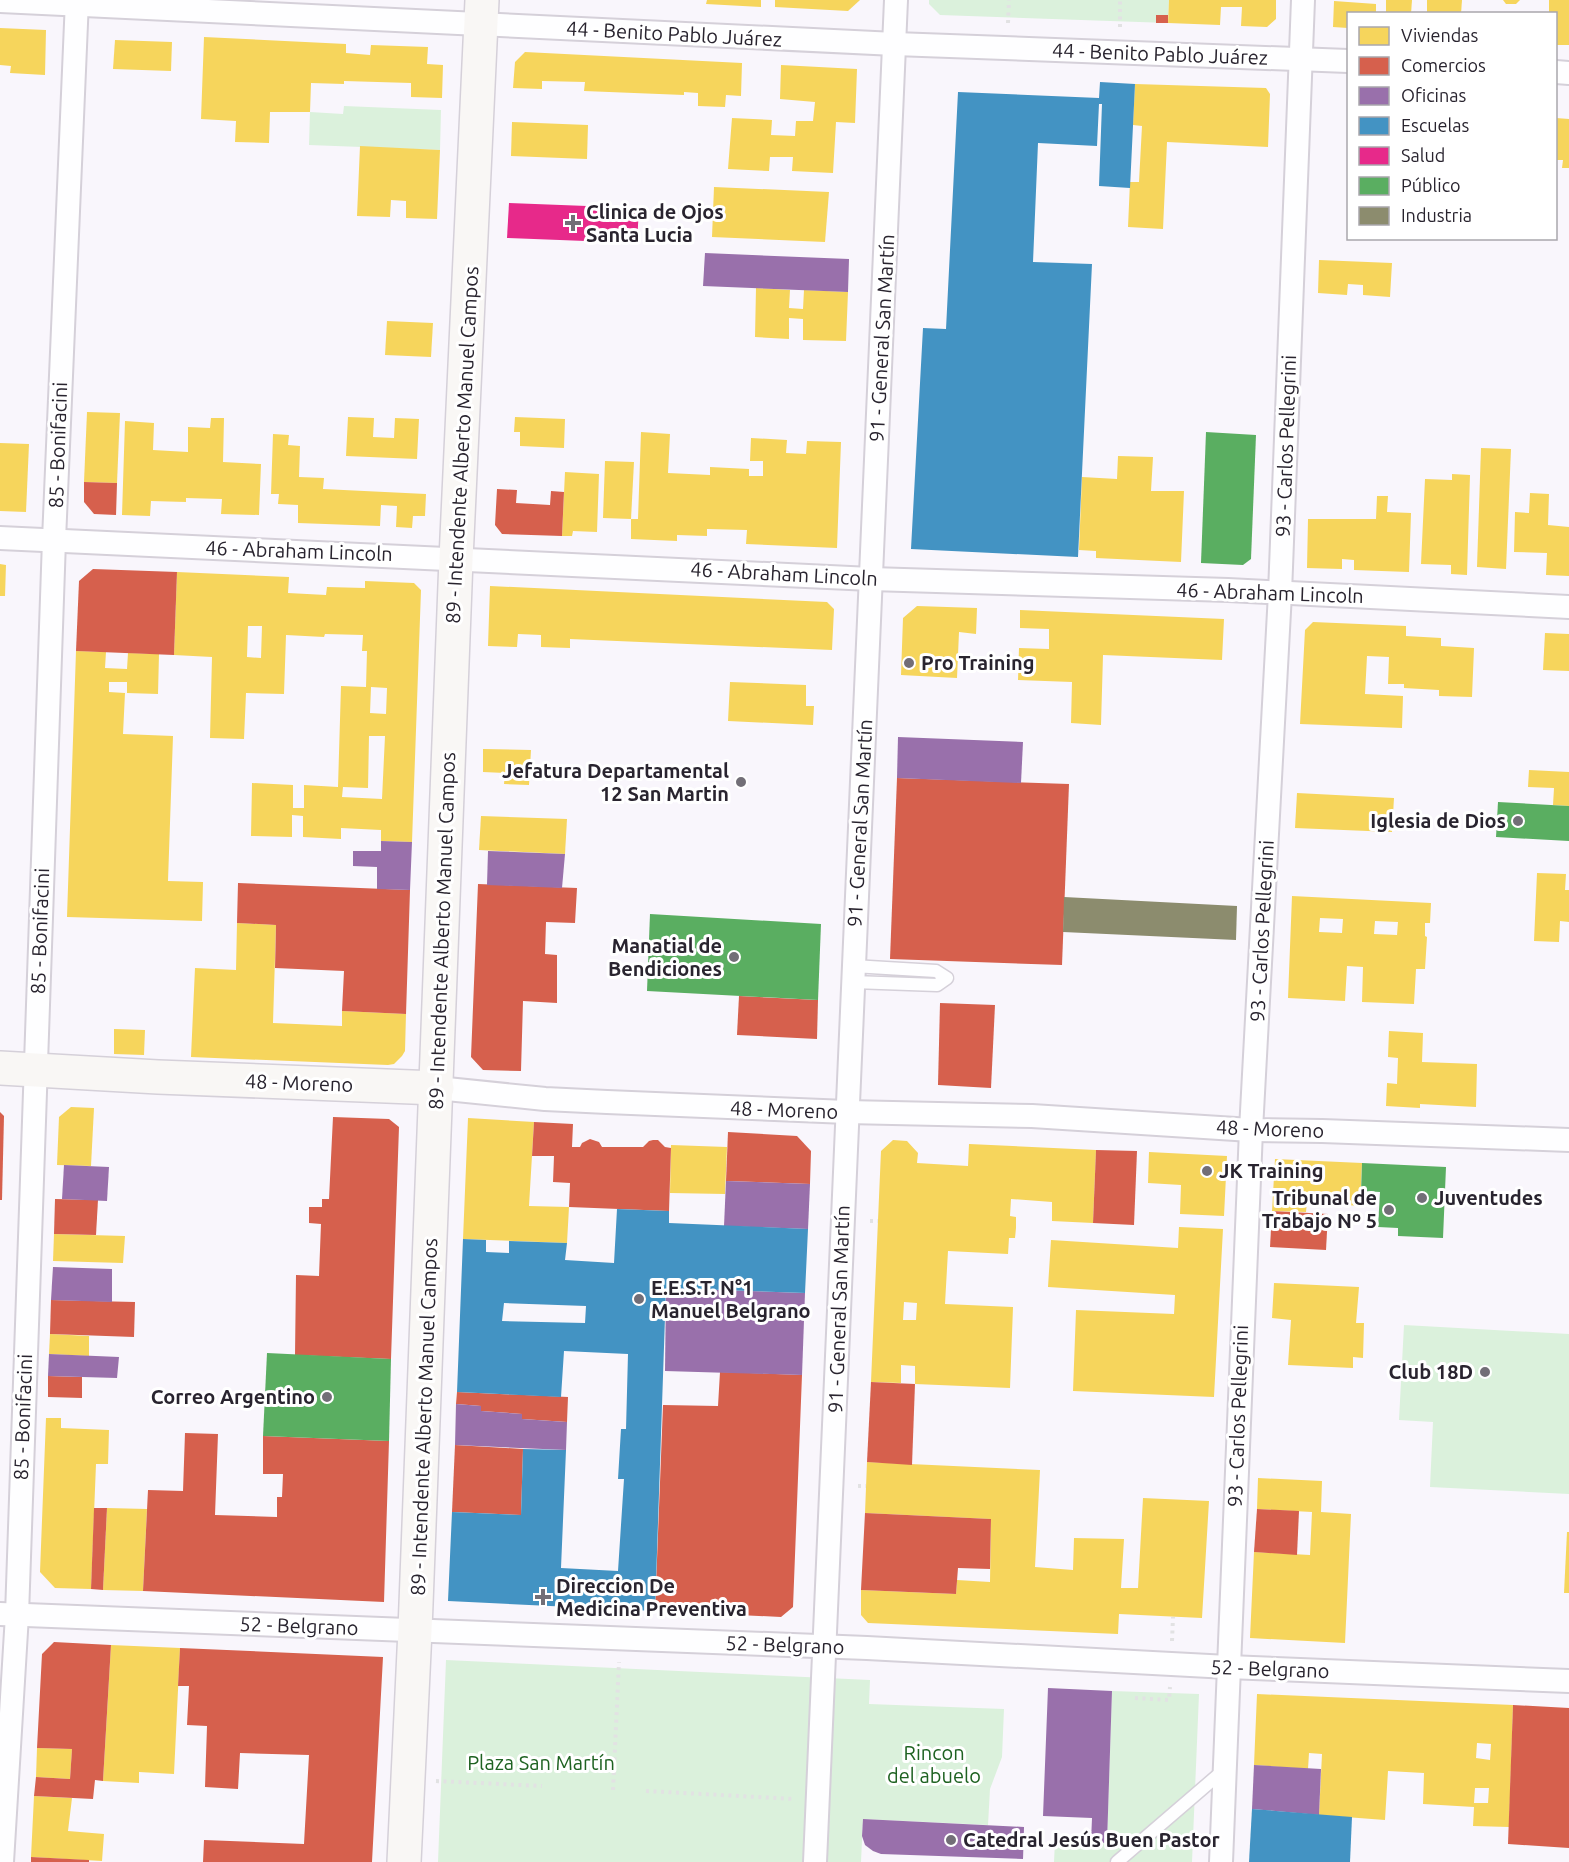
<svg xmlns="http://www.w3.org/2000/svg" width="1569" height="1862" viewBox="0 0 1569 1862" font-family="Ubuntu,sans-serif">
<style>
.green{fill:#dbf1dc}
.homes{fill:#f6d55c;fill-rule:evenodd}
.shops{fill:#d6604d}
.offices{fill:#9970ab}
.schools{fill:#4393c3;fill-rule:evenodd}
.health{fill:#e7298a}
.public{fill:#5aae61}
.industry{fill:#8c8c6e}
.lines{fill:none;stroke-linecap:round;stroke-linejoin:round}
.lane-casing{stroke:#d5d0d9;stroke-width:15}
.street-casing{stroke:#d5d0d9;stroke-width:26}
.secondary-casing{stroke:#d5d0d9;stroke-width:36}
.path{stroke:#e2e2e3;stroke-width:4;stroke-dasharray:3 4.5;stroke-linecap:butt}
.lane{stroke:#fefeff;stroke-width:12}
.street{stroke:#fefeff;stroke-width:22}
.secondary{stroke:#f9f7f5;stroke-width:33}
.poi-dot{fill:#726e77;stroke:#fff;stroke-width:2}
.labels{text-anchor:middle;stroke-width:6;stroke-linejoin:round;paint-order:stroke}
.street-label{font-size:20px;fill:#29242f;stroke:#fff}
.poi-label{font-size:20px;font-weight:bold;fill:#29242f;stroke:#fff;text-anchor:start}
.park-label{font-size:20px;fill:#1e6221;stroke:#fff}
</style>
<rect width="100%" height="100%" fill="#f9f6fc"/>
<!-- green -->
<g class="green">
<path d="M929 0H1169L1168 23 940 15 929 4Z"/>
<path d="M344 106 441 110 440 150 309 145 310 112 343 114Z"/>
<path d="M1404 1325 1569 1334V1494L1430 1487 1433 1422 1399 1420Z"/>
<path d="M446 1660 870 1680 869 1704 1004 1709 1002 1757 990 1789 988 1825 863 1819 861 1862H438Z"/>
<path d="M1112 1691 1199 1694 1192 1862H1054L1055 1841 1107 1843Z"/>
</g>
<!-- homes -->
<g class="homes">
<path d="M707 0H761V7L706 4Z"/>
<path d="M775 0H860L848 11 775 7Z"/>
<path d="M1169 0H1276V19L1267 27 1241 26 1242 7H1221L1220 25 1168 23Z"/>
<path d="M1386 0H1412L1411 14H1386Z"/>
<path d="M1427 0H1462L1461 14H1427Z"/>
<path d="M1503 0H1520L1516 4H1506Z"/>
<path d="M1549 0H1569V45H1556V14H1549Z"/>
<path d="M1334 1 1376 4V14H1348V28L1333 27Z"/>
<path d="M0 28 46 30 45 75 10 73 11 66 0 65Z"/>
<path d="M204 37 346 44V53L370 55 371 45 428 47 427 64 443 65 442 98 411 97V83L344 81V84L311 83 310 112H270L269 143 235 142 236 121 201 119Z"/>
<path d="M115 40 172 42 171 71 113 69Z"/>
<path d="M525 52 742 63 741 96 726 95 725 107 698 106V93L684 92V95L584 91 585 82 542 81V89L513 88 515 62Z"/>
<path d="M781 65 857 69 855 123 836 122 833 173 792 171 793 157H770L769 171 728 169 732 118 772 120 771 135 795 136 796 121H813L815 102 780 99Z"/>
<path d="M1135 84 1266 88 1270 94 1268 147 1167 142 1163 229 1128 227 1130 182H1139L1142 126 1133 125Z"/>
<path d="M1556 118 1569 119V168H1562L1563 160H1556Z"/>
<path d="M512 122 588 125 587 159 511 156Z"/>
<path d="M360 146 440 150 437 219 406 218V201L391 200 390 217 357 216Z"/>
<path d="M714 187 829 192 825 242 712 237Z"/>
<path d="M1319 260 1392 263 1390 297 1363 295V285L1348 284 1347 295 1318 293Z"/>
<path d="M756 288 790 290 789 308 803 309 804 290 848 292 846 341 803 340V319L789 318V339L755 337Z"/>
<path d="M387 321 433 323 431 357 385 355Z"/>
<path d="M87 412 120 413 117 483 84 482Z"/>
<path d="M348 417 374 418 373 437 394 438 395 418 419 419 417 459 346 456Z"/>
<path d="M515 417 565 419 564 448 520 446V432H514Z"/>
<path d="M211 418H224L223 462 261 464 259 515 221 514 222 499 186 498V502L151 501 150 516 122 515 125 421 154 423 153 450 188 452V427L210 428Z"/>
<path d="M641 432 670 434 668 473 710 475V467L749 469V476H763V461H750L751 438 787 440 786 453 806 454 807 441 841 442 837 548 746 544 747 530 707 529V536L677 535V541L631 539V519H638Z"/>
<path d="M273 434 289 435 288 445 300 446 299 477 324 478 323 489 426 494 425 516H413L412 528 396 527 397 506 381 505 380 526 298 523V505L278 504 279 494H271Z"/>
<path d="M0 443 29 444 26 512 0 511Z"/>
<path d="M1481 448 1511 449 1506 569 1477 567Z"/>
<path d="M1118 456 1153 457 1151 491H1184L1181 562 1096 558V551L1079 550 1082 477 1117 479Z"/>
<path d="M605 461 634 462 631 519 603 518Z"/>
<path d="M565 472 599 474 597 532 573 531 572 536H562Z"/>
<path d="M1452 474 1470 475 1467 575 1451 574V565L1421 564 1425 479 1452 480Z"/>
<path d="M1530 493 1549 494 1548 525 1569 527V576L1546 575 1547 553 1514 552 1515 512 1529 513Z"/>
<path d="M1377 496H1388L1387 512 1411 513 1409 572 1354 570V560L1342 559V569L1307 568 1308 519H1376Z"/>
<path d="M0 564 6 565 5 596H0Z"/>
<path d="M177 572 289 577 288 593 326 595 327 587 365 588V581L414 583 421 590 412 842 381 841V830L341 828V839L303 837V816L292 815V837L251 836 252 783 293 785V808H304V785L338 787 341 686 366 687 367 651H362L363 635 325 634 324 637 286 635 284 694 246 693 244 739 210 738 212 657 174 655ZM248 626H262L261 658 247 657ZM371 687 387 688 386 714 370 713ZM369 736H385L382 799 342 797 343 787 368 788Z"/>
<path d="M490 586 827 602 834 609 832 650 570 639V648L541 647V635L518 634 517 647 488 646Z"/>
<path d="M917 606 977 608 976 634 959 632 957 678 901 675 903 618Z"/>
<path d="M1020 610 1224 619 1222 660 1103 655 1101 725 1071 723 1072 682 1018 680 1019 648 1049 649V629L1020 628Z"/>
<path d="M1313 622 1406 626V636L1441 638V646L1474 648 1472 697 1439 696V690L1404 688V684H1388L1389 657 1367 656 1365 694 1403 696 1402 728 1300 724 1305 630Z"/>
<path d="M1545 633 1569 634V671L1543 670Z"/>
<path d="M76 651 106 652 105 668 127 669 128 653 159 654 158 694 127 693V682H109V692L125 693 123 734 173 736 168 881 203 882 202 921 67 917Z"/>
<path d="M730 682 806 685V706H814L813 725 728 721Z"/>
<path d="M483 749 531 750 529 785 504 784 505 773 483 772Z"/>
<path d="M1529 770 1569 772V806L1553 805 1554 788 1528 787Z"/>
<path d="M1297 793 1394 798 1392 832 1295 828Z"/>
<path d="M481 816 567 819 565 854 479 850Z"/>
<path d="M1537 873 1566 874 1565 890H1569V922L1560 921 1559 942 1534 941Z"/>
<path d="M1292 896 1431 903 1430 923H1425V936L1427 937 1425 969H1416L1414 1004 1362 1002 1363 967 1347 966 1345 1001 1288 998ZM1320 918 1343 919 1342 933 1319 932ZM1375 921 1398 922 1397 935 1374 934Z"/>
<path d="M237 923 276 925 273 1023 342 1026V1011L406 1014 405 1051 402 1056 394 1064 388 1065 191 1057 195 968 236 970Z"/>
<path d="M114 1029 145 1030 144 1055 114 1054Z"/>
<path d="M1389 1031 1423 1033 1422 1062 1477 1064 1476 1107 1420 1104V1108L1386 1106 1387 1083 1397 1084 1398 1058 1388 1057Z"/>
<path d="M71 1107 94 1108 91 1166 57 1165 59 1117Z"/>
<path d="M468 1118 534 1122 529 1206 569 1207 567 1243 463 1239Z"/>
<path d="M893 1140 907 1141 918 1153 917 1163 968 1166 969 1144 1096 1150 1093 1223 1052 1221V1202L1011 1199 1010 1216 1016 1217V1228L1015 1238H1009L1008 1254 948 1251 945 1304 1013 1307 1010 1388 915 1384V1366L901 1365V1383L871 1382 881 1151ZM904 1302 917 1303 916 1320H903Z"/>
<path d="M671 1145 727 1147 725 1194 670 1193Z"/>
<path d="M1149 1152 1227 1156 1224 1216 1180 1214 1181 1185 1148 1183Z"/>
<path d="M1275 1159 1362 1163 1360 1206 1307 1202 1306 1212 1272 1211Z"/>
<path d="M1179 1227 1223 1229 1214 1397 1073 1391 1076 1310 1174 1314 1175 1295 1048 1287 1051 1240 1178 1248Z"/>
<path d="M54 1234 125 1236 123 1263 53 1261Z"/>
<path d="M1274 1283 1359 1287 1356 1323H1364L1363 1358 1353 1357V1368L1288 1365 1291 1320 1272 1318Z"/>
<path d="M50 1334 89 1336V1356L49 1354Z"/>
<path d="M46 1418H61V1428L109 1430 108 1464H96L91 1589 55 1588 40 1572Z"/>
<path d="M867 1462 1040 1470 1035 1567 1073 1570 1074 1538 1124 1539 1121 1588H1138L1143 1498 1209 1501 1202 1618 1119 1614 1118 1634 868 1623 861 1615V1590L956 1594 957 1580 990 1582 991 1519 865 1513Z"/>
<path d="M1258 1478 1322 1481 1321 1512 1351 1514 1345 1643 1250 1638 1254 1552 1310 1555 1312 1512 1257 1509Z"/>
<path d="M107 1508 147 1509 143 1591 103 1590Z"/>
<path d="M1567 1532H1569V1593H1564Z"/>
<path d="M111 1645 180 1648 174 1774 139 1772V1783L103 1781Z"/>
<path d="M1257 1694 1513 1705 1509 1827 1473 1826 1474 1807 1423 1804 1424 1773 1388 1771 1385 1820 1319 1815 1322 1754 1309 1753 1308 1769 1254 1765ZM1477 1743 1491 1744 1490 1760 1476 1758ZM1475 1788H1489L1488 1803H1474Z"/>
<path d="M37 1748 72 1749 70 1779 36 1777Z"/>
<path d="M34 1796 72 1798 68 1831 104 1834 102 1861 31 1857Z"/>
</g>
<!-- shops -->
<g class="shops">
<rect x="1156" y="15" width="12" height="8"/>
<path d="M84 482 117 483 116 515 94 514 84 502Z"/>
<path d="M497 489 517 490 516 503 550 505 551 491 564 492 562 536 502 534 495 525Z"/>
<path d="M93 569 177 572 174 655 76 651 79 581Z"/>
<path d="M897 778 1069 784 1062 965 890 959Z"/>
<path d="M238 883 410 890 406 1014 342 1011 344 971 275 968 276 925 237 923Z"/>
<path d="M478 884 577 888 575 923 546 922 545 954 557 955V1003L523 1001 521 1071 483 1070 471 1057Z"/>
<path d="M739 996 818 1000 817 1039 737 1035Z"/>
<path d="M940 1003 995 1005 991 1088 938 1085Z"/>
<path d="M0 1112 4 1116 2 1200H0Z"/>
<path d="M333 1117 389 1119 399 1127 391 1359 295 1355 296 1275 319 1276 321 1224 309 1223V1207H322V1199H329Z"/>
<path d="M534 1122 573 1124 572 1147H580L582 1143 590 1139 599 1142 602 1147H643L649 1141 653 1140H658L665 1147 671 1148 669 1211 569 1207 570 1183 553 1182 554 1156H532Z"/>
<path d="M728 1132 797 1136 811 1151 810 1184 726 1181Z"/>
<path d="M1096 1150 1137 1151 1134 1225 1093 1223Z"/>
<path d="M55 1199 98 1200 96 1235 54 1234Z"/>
<path d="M1272 1211 1328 1214 1326 1250 1270 1247Z"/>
<path d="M51 1300 135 1302 134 1337 50 1334Z"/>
<path d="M720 1372 802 1375 793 1607 781 1617 655 1611 663 1405 718 1406Z"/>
<path d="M48 1376 82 1377V1398L48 1397Z"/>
<path d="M871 1382 915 1384 912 1465 867 1462Z"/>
<path d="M457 1392 568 1397 567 1422 522 1419V1414L481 1411V1406L456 1404Z"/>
<path d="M185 1433 218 1434 215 1515 277 1517V1497H282L283 1474H263V1436L389 1441 384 1602 143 1591 148 1490 183 1491Z"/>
<path d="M455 1445 523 1449 521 1515 452 1512Z"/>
<path d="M94 1508H107L103 1590 91 1589Z"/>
<path d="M1257 1509 1299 1511 1297 1555 1254 1552Z"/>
<path d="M865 1513 991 1519 990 1569 958 1568 956 1594 861 1590Z"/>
<path d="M54 1642 111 1645 103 1781 95 1780 93 1799 34 1796 36 1777 70 1779 72 1749 37 1748 42 1654Z"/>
<path d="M180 1648 383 1657 372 1862H203L204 1840 304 1844 309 1755 240 1753 238 1789 205 1787 207 1726 187 1725 189 1686H178Z"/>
<path d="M1513 1705 1569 1708V1848L1508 1844Z"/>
<path d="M31 1857 89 1860V1862H31Z"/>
</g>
<!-- offices -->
<g class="offices">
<path d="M705 253 849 259 848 292 703 286Z"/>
<path d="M898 737 1023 742 1021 783 897 778Z"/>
<path d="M381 841 412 842 410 890 377 889V867L353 866V851H381Z"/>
<path d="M488 851 565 854 562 888 487 885Z"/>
<path d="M64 1165 109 1167 107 1201 62 1199Z"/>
<path d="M726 1181 810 1184 808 1229 724 1226Z"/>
<path d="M53 1267 112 1269V1302L51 1300Z"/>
<path d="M666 1288 805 1293 802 1375 665 1371Z"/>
<path d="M49 1354 119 1357 117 1378 48 1376Z"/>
<path d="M456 1404 481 1406V1411L522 1414V1419L567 1422 566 1450 455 1445Z"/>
<path d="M1048 1688 1112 1691 1107 1843 1091 1842 1092 1818 1043 1816Z"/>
<path d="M1254 1765 1321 1769 1319 1815 1252 1809Z"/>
<path d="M863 1819 1024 1827 1023 1859 881 1854 873 1851 865 1845 862 1836Z"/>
</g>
<!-- schools -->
<g class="schools">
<path d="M1100 82 1135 84 1130 188 1099 186 1102 104H1099L1097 146 1038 143 1033 262 1092 264 1078 557 911 549 923 328 946 329 958 92 1099 98Z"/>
<path d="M617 1209 669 1211V1223L808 1229 805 1293 666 1288 655 1611 448 1601 452 1512 521 1515 523 1449 566 1450 561 1568 618 1571 624 1479H618L621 1429H626L628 1354 564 1351 561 1397 457 1392 463 1239 486 1240V1252L509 1253V1241L567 1243 565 1260 614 1263ZM504 1303 586 1306 585 1323 502 1321Z"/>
<path d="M1252 1809 1352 1817 1350 1862H1249Z"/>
</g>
<!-- health -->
<path class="health" d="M509 203 639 208 637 243 507 238Z"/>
<!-- public -->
<g class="public">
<path d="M1206 432 1256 435 1251 559 1243 565 1201 563Z"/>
<path d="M1498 802 1569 806V841L1496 837Z"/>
<path d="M650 914 821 924 818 1000 647 991Z"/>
<path d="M1362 1163 1446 1167 1443 1238 1398 1236V1228L1378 1227 1380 1192 1361 1191Z"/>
<path d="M267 1353 391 1359 389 1441 263 1436Z"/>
</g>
<!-- industry -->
<path class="industry" d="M1064 897 1237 906 1236 940 1063 932Z"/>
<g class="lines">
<defs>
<g id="lane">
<path d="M853 982 937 985 947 978 936 971 853 966"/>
<path d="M1117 1862 1224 1770"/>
</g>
<g id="street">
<path d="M0 1 895 44 1348 61"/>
<path d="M1556 72 1569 73"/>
<path d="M0 538 871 579 1228 590 1569 607"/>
<path d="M437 1088 545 1099 607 1102 847 1112 1032 1116 1251 1130 1322 1131 1569 1140"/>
<path d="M0 1614 867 1648 1228 1667 1569 1681"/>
<path d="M2 1862 17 1615 54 540 77 0"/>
<path d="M815 1862 896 0"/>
<path d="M1221 1862 1251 1130 1280 593 1303 0"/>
</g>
<g id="secondary">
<path d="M0 1068 158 1077 437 1088"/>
<path d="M404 1862 415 1630 456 559 482 0"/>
</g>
</defs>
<!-- lane casing -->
<use href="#lane" class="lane-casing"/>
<!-- street casing -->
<use href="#street" class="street-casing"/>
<!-- secondary casing -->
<use href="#secondary" class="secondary-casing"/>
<!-- path -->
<g class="path">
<path d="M1008 23 1009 0"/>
<path d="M1120 27V0"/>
<path d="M870 1221H878"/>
<path d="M858 1486H866"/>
<path d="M1172 1641 1173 1617"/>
<path d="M1135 1698 1169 1700 1170 1687"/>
<path d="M436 1781 542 1786"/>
<path d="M613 1790 619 1662"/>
<path d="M646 1791 795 1799"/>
</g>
<!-- lane -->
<use href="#lane" class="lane"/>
<!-- street -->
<use href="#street" class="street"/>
<!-- secondary -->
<use href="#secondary" class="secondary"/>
</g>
<!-- markers -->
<g class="poi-dot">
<path d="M570 214h6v6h6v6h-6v6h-6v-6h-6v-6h6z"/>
<circle cx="909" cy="663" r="6"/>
<circle cx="741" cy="782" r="6"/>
<circle cx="1518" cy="821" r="6"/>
<circle cx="734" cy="957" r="6"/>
<circle cx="1207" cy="1171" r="6"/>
<circle cx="1422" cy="1198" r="6"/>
<circle cx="1389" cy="1210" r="6"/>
<circle cx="639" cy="1299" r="6"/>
<circle cx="1485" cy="1372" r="6"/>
<circle cx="327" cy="1397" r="6"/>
<path d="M540 1588h6v6h6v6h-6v6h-6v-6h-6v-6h6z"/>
<circle cx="951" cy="1840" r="6"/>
</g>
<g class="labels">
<!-- street labels -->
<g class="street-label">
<text transform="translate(674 34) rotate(3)" y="7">44 - Benito Pablo Juárez</text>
<text transform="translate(1160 54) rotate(2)" y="7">44 - Benito Pablo Juárez</text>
<text transform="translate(882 338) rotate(-87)" y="7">91 - General San Martín</text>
<text transform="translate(58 445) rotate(-88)" y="7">85 - Bonifacini</text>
<text transform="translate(462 445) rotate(-87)" y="7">89 - Intendente Alberto Manuel Campos</text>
<text transform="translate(1286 446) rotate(-88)" y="7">93 - Carlos Pellegrini</text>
<text transform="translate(299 551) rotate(2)" y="7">46 - Abraham Lincoln</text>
<text transform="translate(784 574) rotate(3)" y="7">46 - Abraham Lincoln</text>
<text transform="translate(1270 593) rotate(2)" y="7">46 - Abraham Lincoln</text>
<text transform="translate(860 823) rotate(-87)" y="7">91 - General San Martín</text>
<text transform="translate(40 931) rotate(-88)" y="7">85 - Bonifacini</text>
<text transform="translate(442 931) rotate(-88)" y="7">89 - Intendente Alberto Manuel Campos</text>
<text transform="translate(1262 931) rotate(-87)" y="7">93 - Carlos Pellegrini</text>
<text transform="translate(299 1083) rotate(2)" y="7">48 - Moreno</text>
<text transform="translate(784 1110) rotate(2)" y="7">48 - Moreno</text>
<text transform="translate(1270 1129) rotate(2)" y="7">48 - Moreno</text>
<text transform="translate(839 1309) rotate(-88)" y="7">91 - General San Martín</text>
<text transform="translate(1238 1416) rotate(-88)" y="7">93 - Carlos Pellegrini</text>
<text transform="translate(23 1417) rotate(-88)" y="7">85 - Bonifacini</text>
<text transform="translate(424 1417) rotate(-88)" y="7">89 - Intendente Alberto Manuel Campos</text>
<text transform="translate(299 1626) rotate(2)" y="7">52 - Belgrano</text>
<text transform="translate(785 1645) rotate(2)" y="7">52 - Belgrano</text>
<text transform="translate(1270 1669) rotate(2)" y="7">52 - Belgrano</text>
</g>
<!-- poi labels -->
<g class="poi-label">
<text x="586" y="219">Clinica de Ojos<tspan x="586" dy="23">Santa Lucia</tspan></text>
<text x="921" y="670">Pro Training</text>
<text x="729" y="778" text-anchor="end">Jefatura Departamental<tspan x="729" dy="23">12 San Martin</tspan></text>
<text x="1506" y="828" text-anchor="end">Iglesia de Dios</text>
<text x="722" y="953" text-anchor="end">Manatial de<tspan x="722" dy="23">Bendiciones</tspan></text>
<text x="1219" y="1178">JK Training</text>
<text x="1377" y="1205" text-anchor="end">Tribunal de<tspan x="1377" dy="23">Trabajo Nº 5</tspan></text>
<text x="1434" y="1205">Juventudes</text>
<text x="651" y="1295">E.E.S.T. N°1<tspan x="651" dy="23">Manuel Belgrano</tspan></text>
<text x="1473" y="1379" text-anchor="end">Club 18D</text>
<text x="315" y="1404" text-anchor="end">Correo Argentino</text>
<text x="556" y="1593">Direccion De<tspan x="556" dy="23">Medicina Preventiva</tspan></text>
<text x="963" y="1847">Catedral Jesús Buen Pastor</text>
</g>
<!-- park labels -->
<g class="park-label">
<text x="934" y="1760">Rincon<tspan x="934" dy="23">del abuelo</tspan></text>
<text x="541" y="1770">Plaza San Martín</text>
</g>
</g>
<!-- legend -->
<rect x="1347" y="12" width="210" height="228" fill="#ffffff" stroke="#a9a7ac" stroke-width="1.5"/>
<rect x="1359" y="27" width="30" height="18" fill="#f6d55c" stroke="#a9a7ac" stroke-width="1.5"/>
<text x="1401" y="42" font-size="18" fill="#29242f">Viviendas</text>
<rect x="1359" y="57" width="30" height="18" fill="#d6604d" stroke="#a9a7ac" stroke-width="1.5"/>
<text x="1401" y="72" font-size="18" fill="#29242f">Comercios</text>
<rect x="1359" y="87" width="30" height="18" fill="#9970ab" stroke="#a9a7ac" stroke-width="1.5"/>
<text x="1401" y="102" font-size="18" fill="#29242f">Oficinas</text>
<rect x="1359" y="117" width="30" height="18" fill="#4393c3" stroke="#a9a7ac" stroke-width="1.5"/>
<text x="1401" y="132" font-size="18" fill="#29242f">Escuelas</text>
<rect x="1359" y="147" width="30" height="18" fill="#e7298a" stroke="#a9a7ac" stroke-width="1.5"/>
<text x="1401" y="162" font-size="18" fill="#29242f">Salud</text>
<rect x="1359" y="177" width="30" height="18" fill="#5aae61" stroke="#a9a7ac" stroke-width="1.5"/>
<text x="1401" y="192" font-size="18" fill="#29242f">Público</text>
<rect x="1359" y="207" width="30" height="18" fill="#8c8c6e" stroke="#a9a7ac" stroke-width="1.5"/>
<text x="1401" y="222" font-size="18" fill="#29242f">Industria</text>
</svg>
